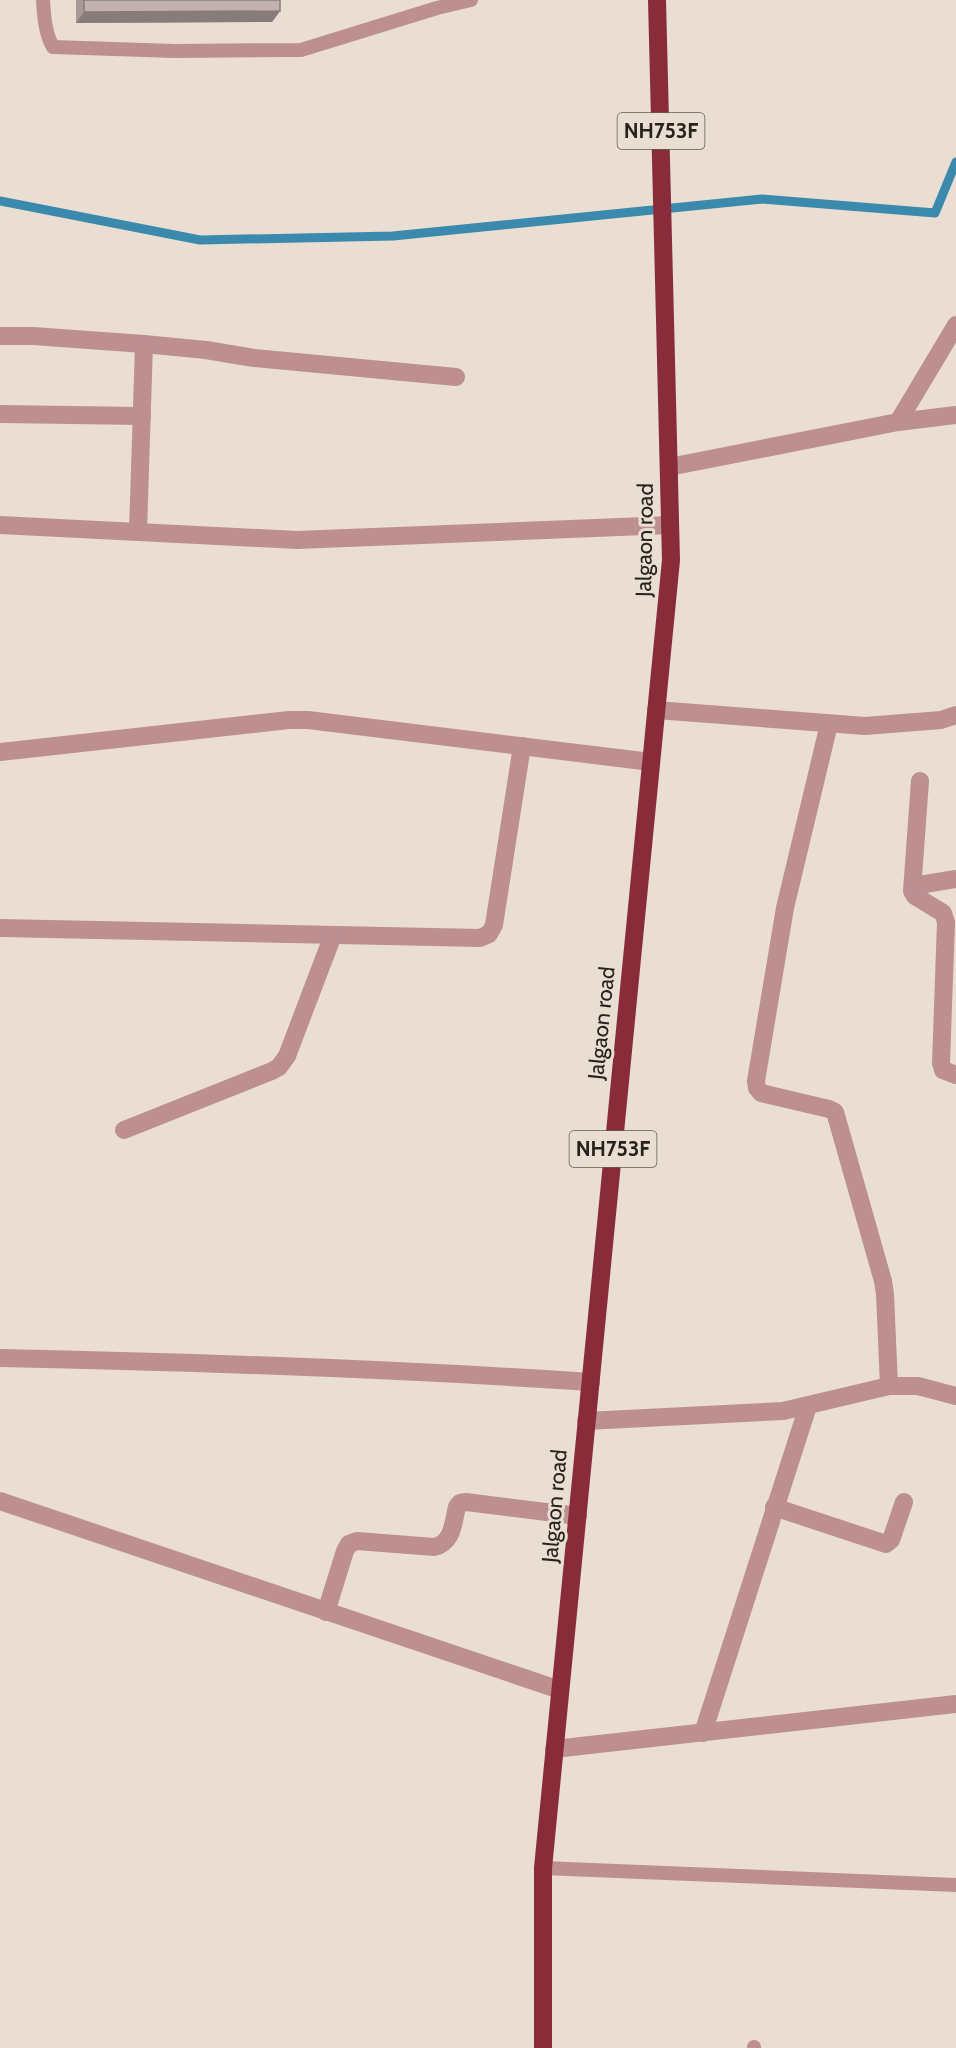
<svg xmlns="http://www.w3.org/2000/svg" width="956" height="2048" viewBox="0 0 956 2048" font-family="Cabin,sans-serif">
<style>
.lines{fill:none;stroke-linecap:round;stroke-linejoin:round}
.stream{stroke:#3b89ac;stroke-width:9}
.lane{stroke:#bd8f91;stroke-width:14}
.street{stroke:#bd8f91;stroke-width:18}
.highway{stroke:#882c3a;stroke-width:18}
.wall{fill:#a89896}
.shaded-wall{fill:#887c7a}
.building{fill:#c3b1ae;stroke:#887c7a;stroke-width:1.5}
.labels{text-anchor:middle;stroke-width:6;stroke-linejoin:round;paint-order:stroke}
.shield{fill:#e9ded1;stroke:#605a53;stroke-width:1.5}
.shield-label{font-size:21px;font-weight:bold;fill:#26221d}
.street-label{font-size:22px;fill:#26221d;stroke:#e9ded1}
</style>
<rect width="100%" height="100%" fill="#e9ded1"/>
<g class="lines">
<!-- stream -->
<path class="stream" d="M0 201 200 240 393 236 762 199 935 213 956 162"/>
<!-- lane -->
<g class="lane">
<path d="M43 0C44 16 45 33 53 47L174 51 301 50 437 8 471 0"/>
<path d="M543 1868 956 1885"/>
<path d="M754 2048V2047"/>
</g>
<!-- street -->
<g class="street">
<path d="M0 336H33L144 344 206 350 254 358 456 377"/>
<path d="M0 414 142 416"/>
<path d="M898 422 956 415"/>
<path d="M669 467 898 422 956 325"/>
<path d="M0 525 297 540 670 525"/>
<path d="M138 532 144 344"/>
<path d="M656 710 865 726 941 720 956 715"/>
<path d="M829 724 785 908 756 1081 757 1088 761 1093 829 1109 835 1112 883 1281 885 1294 889 1386"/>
<path d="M0 752 289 720H308L651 762"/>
<path d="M920 781 912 891 915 896 943 913 946 922 941 1063 943 1070 956 1075"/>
<path d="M913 886 956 879"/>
<path d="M0 928 480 938 489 934 494 925 522 746"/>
<path d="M124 1130 272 1071 279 1067 287 1056 333 935"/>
<path d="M0 1358C197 1362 394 1369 591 1382"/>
<path d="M586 1421 783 1411 889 1386H918L956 1396"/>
<path d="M0 1501 560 1690"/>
<path d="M774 1507 886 1544 891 1540 904 1502"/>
<path d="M326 1612 345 1551 349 1544 357 1541 434 1547C453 1543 453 1523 457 1507L460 1503 466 1502 578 1516"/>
<path d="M703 1733 808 1406"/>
<path d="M554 1749 956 1704"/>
</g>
<!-- highway -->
<path class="highway" d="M543 2048V1868L671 560 657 0"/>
</g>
<!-- wall -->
<path class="wall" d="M76 0H280V11L272 22 76 23Z"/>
<!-- shaded-wall -->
<path class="shaded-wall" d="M280 11 272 22 76 23 84 12Z"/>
<!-- building -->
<path class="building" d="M84 0H280V11L84 12Z"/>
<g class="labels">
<!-- shield labels -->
<g class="shield">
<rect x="617.5" y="113" width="87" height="36" rx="4.5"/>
<rect x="569.5" y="1131" width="87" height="36" rx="4.5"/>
</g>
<g class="shield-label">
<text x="661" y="138">NH753F</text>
<text x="613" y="1156">NH753F</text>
</g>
<!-- street labels -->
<g class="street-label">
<text transform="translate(644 540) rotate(-89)" y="8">Jalgaon road</text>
<text transform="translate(601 1023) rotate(-84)" y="8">Jalgaon road</text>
<text transform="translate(554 1506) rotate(-85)" y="8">Jalgaon road</text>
</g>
</g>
</svg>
